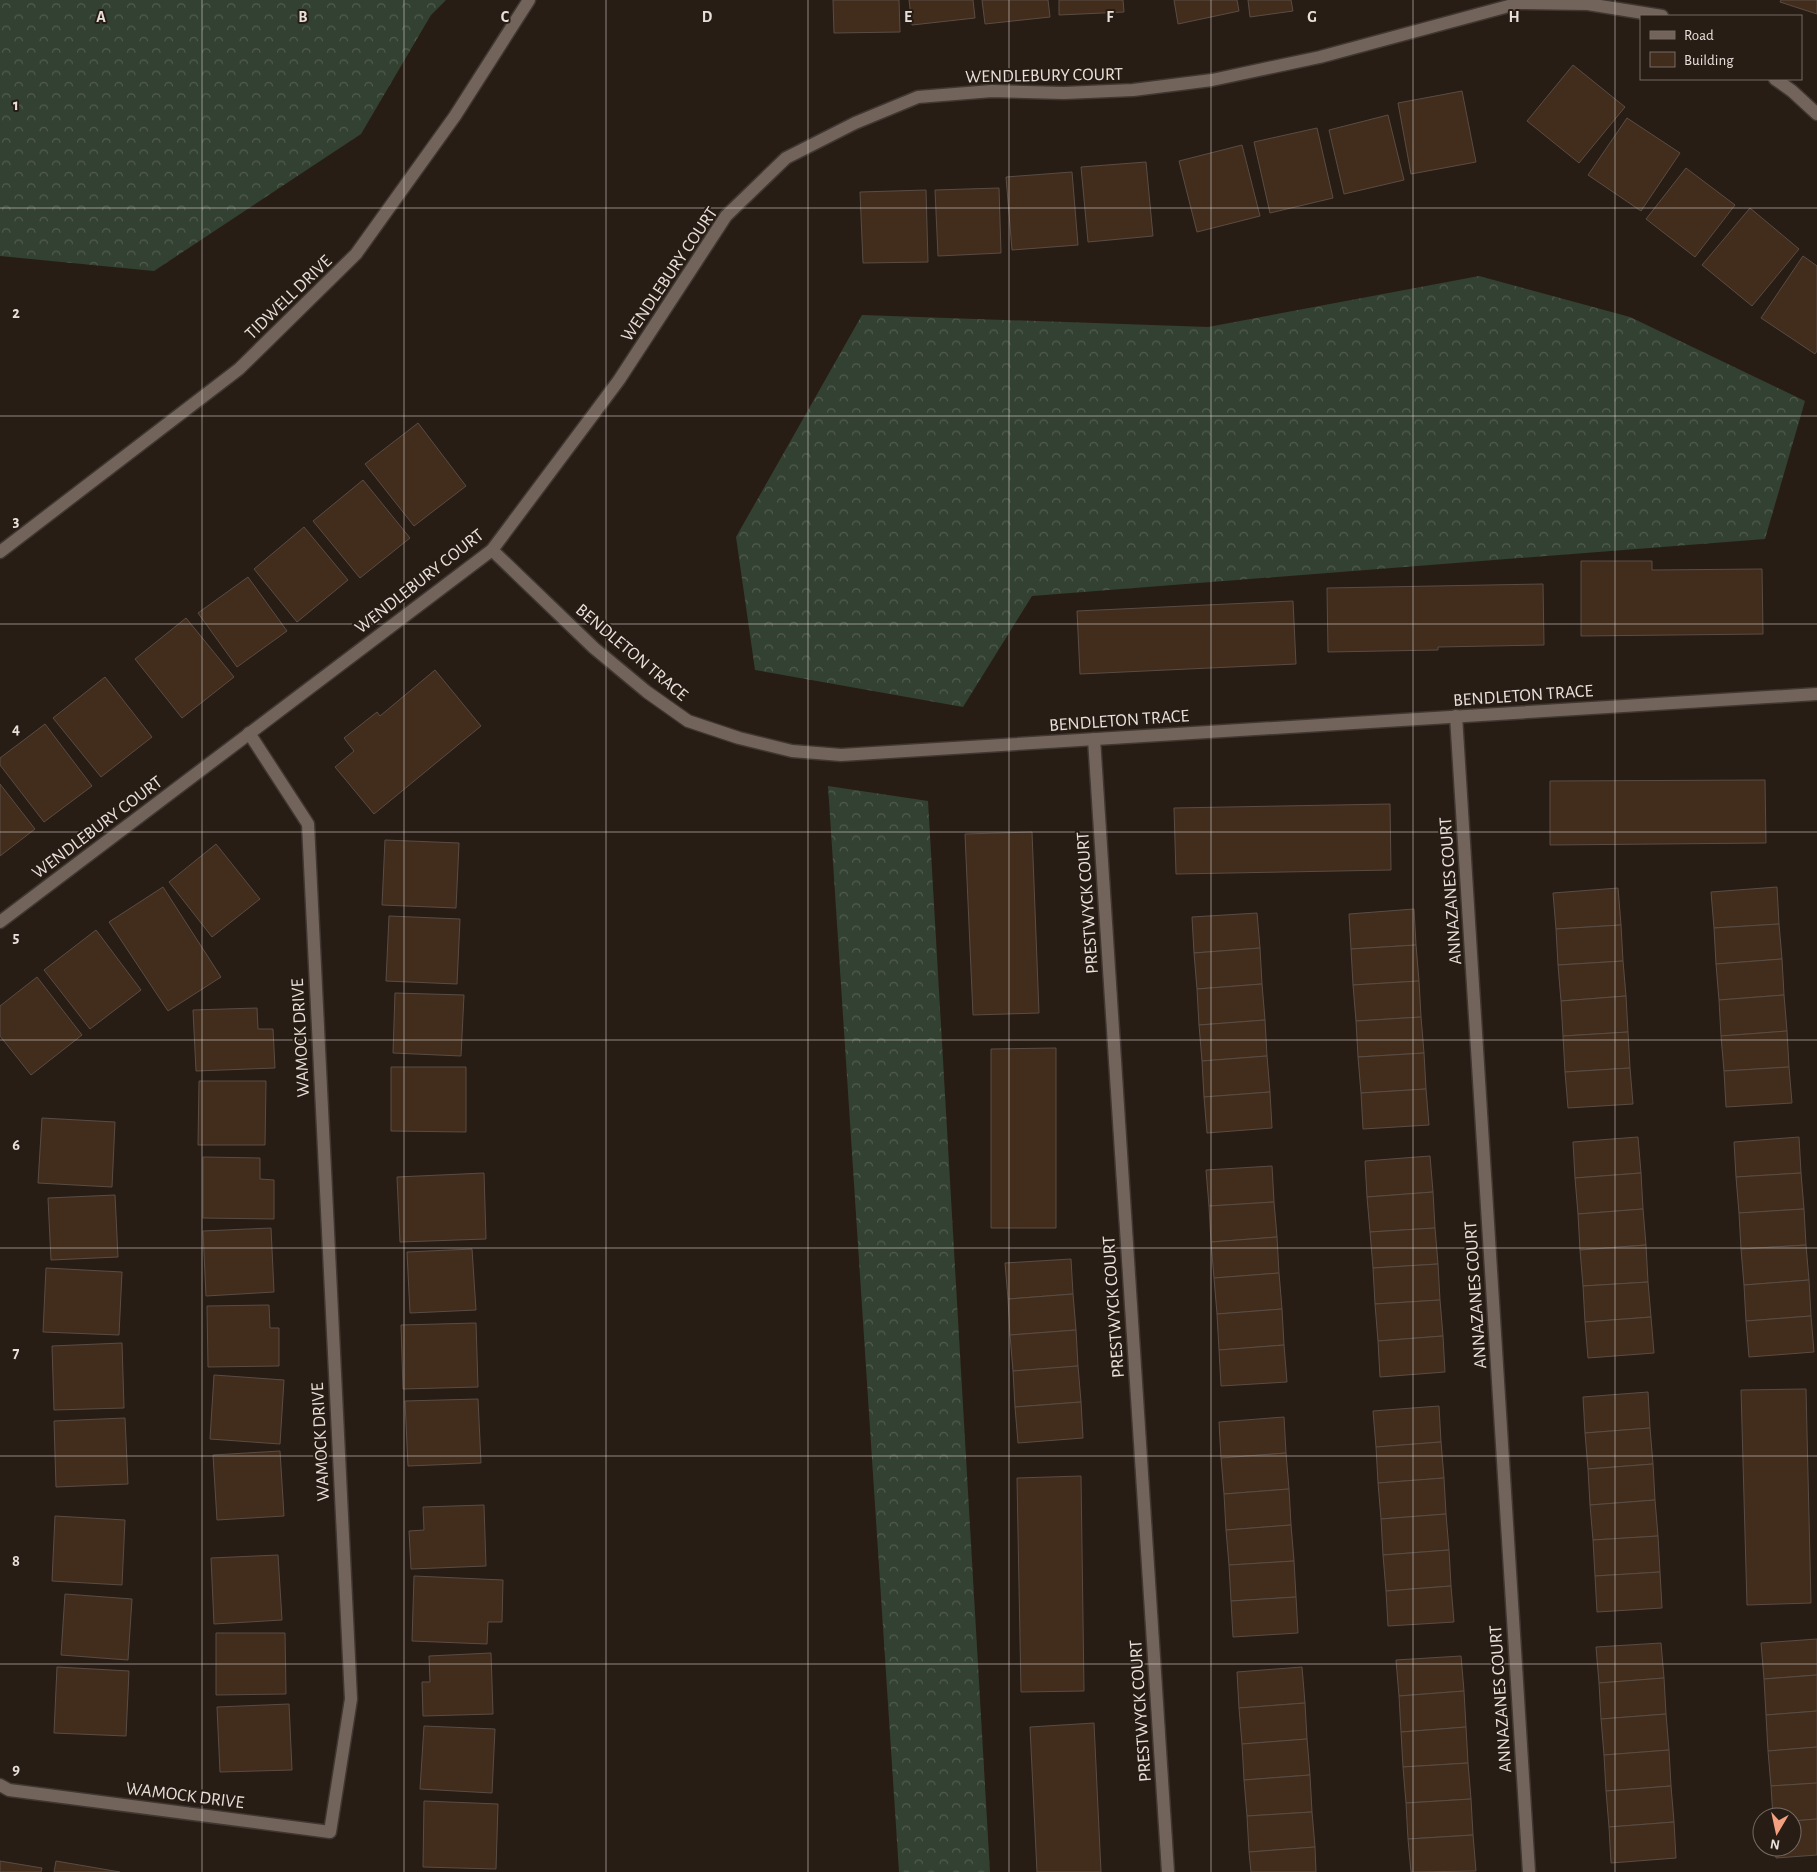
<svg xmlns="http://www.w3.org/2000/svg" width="1817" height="1872" viewBox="0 0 1817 1872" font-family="'Alegreya Sans',sans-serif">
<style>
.forest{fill:url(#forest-crowns)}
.building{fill:#422d1d;stroke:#594c43}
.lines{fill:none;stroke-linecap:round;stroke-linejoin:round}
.street-casing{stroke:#403732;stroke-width:15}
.street{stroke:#72645a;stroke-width:12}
.grid{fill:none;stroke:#e8e0db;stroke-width:1;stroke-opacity:0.55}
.labels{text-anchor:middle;stroke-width:4;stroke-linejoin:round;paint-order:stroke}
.street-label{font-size:18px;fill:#e8e0db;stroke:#281d15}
.grid-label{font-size:16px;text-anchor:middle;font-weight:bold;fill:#e8e0db;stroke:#281d15;stroke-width:4;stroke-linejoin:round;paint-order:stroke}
</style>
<defs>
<pattern id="forest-crowns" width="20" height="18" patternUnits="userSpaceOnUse" patternTransform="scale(1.25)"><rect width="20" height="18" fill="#334132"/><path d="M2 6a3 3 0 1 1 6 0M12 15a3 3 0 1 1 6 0" fill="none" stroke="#515c4f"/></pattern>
</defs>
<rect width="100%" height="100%" fill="#281d15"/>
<!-- forest -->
<g class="forest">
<path d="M0 0H446L431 15 361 134 154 271 0 256Z"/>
<path d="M1479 276 1630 317 1805 401 1765 539 1032 596 963 707 755 670 736 537 862 315 1208 327Z"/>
<path d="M828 786 928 801 990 1872H899Z"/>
</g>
<!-- building -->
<g class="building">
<path d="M833 0H899L900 32 834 33Z"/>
<path d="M909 0H973L975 18 912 25Z"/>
<path d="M982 0H1048L1050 17 985 24Z"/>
<path d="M1059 0H1123L1124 12 1059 15Z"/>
<path d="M1174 0H1237L1239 11 1178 24Z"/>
<path d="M1248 0H1291L1293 11 1250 17Z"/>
<path d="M1781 0H1817V14L1780 2Z"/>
<path d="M1573 65 1625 107 1579 163 1527 121Z"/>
<path d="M1462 91 1476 162 1411 174 1398 103Z"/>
<path d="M1388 115 1404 180 1344 194 1329 130Z"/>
<path d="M1627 118 1680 153 1641 211 1588 175Z"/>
<path d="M1317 128 1333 198 1270 213 1254 142Z"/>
<path d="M1242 145 1260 216 1197 232 1179 161Z"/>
<path d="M1146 162 1153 236 1088 242 1081 167Z"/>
<path d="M1686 168 1735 205 1695 257 1646 219Z"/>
<path d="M1072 172 1078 245 1012 250 1006 177Z"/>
<path d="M999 188 1001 253 938 256 935 190Z"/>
<path d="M926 190 928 262 863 263 860 192Z"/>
<path d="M1750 208 1799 249 1752 306 1702 265Z"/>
<path d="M1803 256 1817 266V351L1815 354 1761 318Z"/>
<path d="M418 423 466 486 414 526 365 464Z"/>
<path d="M363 480 410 538 360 578 313 521Z"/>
<path d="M304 527 348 580 297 622 254 569Z"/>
<path d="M1581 561H1652V570L1762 569 1763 634 1581 636Z"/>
<path d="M248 577 287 631 237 667 198 613Z"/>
<path d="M1543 584 1544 645 1438 647V650L1328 652 1327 588Z"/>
<path d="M1293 601 1296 664 1080 674 1077 611Z"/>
<path d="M186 618 234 677 182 718 135 659Z"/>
<path d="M435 670 481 726 374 814 335 767 354 751 344 738 377 712 380 716Z"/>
<path d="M105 677 152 737 101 777 53 718Z"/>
<path d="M45 724 92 786 44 822 0 765V758Z"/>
<path d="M1765 780 1766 843 1550 845V781Z"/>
<path d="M0 784 35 829 0 856Z"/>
<path d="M1390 804 1391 870 1176 874 1174 808Z"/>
<path d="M1032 832 1039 1013 973 1015 965 834Z"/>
<path d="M385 840 459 843 456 908 382 905Z"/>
<path d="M216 844 260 899 212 937 169 882Z"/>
<path d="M163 887 221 977 168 1011 109 922Z"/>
<path d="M1777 887 1779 924 1714 928 1711 892Z"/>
<path d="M1618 888 1621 925 1556 929 1553 893Z"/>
<path d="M1414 909 1416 945 1351 949 1349 914Z"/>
<path d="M1257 913 1260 948 1194 953 1192 917Z"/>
<path d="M389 916 460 919 457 984 386 981Z"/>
<path d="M1779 924 1782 959 1716 964 1714 928Z"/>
<path d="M1621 925 1623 961 1558 965 1556 929Z"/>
<path d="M96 930 141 990 90 1029 44 970Z"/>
<path d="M1416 945 1419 981 1353 985 1351 949Z"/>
<path d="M1260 948 1262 984 1197 989 1194 953Z"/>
<path d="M1782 959 1784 995 1719 1000 1716 964Z"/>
<path d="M1623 961 1626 996 1561 1001 1558 965Z"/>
<path d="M37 977 82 1035 31 1075 0 1036V1006Z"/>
<path d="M1419 981 1421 1017 1356 1021 1353 985Z"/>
<path d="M1262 984 1265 1020 1199 1025 1197 989Z"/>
<path d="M395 993 464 995 461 1056 393 1053Z"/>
<path d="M1784 995 1787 1031 1721 1036 1719 1000Z"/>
<path d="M1626 996 1628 1032 1563 1036 1561 1001Z"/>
<path d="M257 1008 258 1029H273L275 1068 196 1071 193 1010Z"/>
<path d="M1421 1017 1424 1053 1358 1057 1356 1021Z"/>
<path d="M1265 1020 1267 1056 1202 1061 1199 1025Z"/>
<path d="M1787 1031 1789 1067 1724 1071 1721 1036Z"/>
<path d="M1628 1032 1630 1068 1565 1072 1563 1036Z"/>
<path d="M1056 1048V1228H991V1049Z"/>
<path d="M1424 1053 1426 1089 1361 1093 1358 1057Z"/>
<path d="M1267 1056 1270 1092 1204 1097 1202 1061Z"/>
<path d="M391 1067H466V1132L391 1131Z"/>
<path d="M1789 1067 1792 1103 1726 1107 1724 1071Z"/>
<path d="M1630 1068 1633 1104 1568 1108 1565 1072Z"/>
<path d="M199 1081H266L265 1145H198Z"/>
<path d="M1426 1089 1429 1125 1363 1129 1361 1093Z"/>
<path d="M1270 1092 1272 1128 1207 1133 1204 1097Z"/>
<path d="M42 1118 115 1122 112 1187 38 1183Z"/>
<path d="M1638 1137 1641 1173 1575 1178 1573 1142Z"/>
<path d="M1799 1137 1801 1173 1736 1177 1734 1142Z"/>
<path d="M1430 1156 1433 1192 1367 1197 1365 1161Z"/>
<path d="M203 1157 260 1158V1179L274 1180V1219L203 1218Z"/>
<path d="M1272 1166 1274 1202 1209 1206 1206 1170Z"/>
<path d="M484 1173 486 1239 400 1242 397 1177Z"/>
<path d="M1641 1173 1643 1209 1578 1214 1575 1178Z"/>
<path d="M1801 1173 1804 1209 1739 1213 1736 1177Z"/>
<path d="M1433 1192 1435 1228 1370 1232 1367 1197Z"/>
<path d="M115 1195 118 1257 51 1260 48 1198Z"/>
<path d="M1274 1202 1277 1237 1211 1242 1209 1206Z"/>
<path d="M1643 1209 1646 1245 1580 1250 1578 1214Z"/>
<path d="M1804 1209 1806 1245 1741 1249 1739 1213Z"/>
<path d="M271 1228 274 1292 206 1296 203 1231Z"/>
<path d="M1435 1228 1438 1264 1373 1268 1370 1232Z"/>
<path d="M1277 1237 1279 1273 1214 1278 1211 1242Z"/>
<path d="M1646 1245 1648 1282 1583 1286 1580 1250Z"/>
<path d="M1806 1245 1809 1280 1744 1285 1741 1249Z"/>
<path d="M472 1249 476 1310 410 1313 407 1252Z"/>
<path d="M1071 1259 1073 1294 1008 1299 1005 1263Z"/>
<path d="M1438 1264 1440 1300 1375 1304 1373 1268Z"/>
<path d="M46 1268 122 1272 119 1335 43 1332Z"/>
<path d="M1279 1273 1282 1309 1217 1314 1214 1278Z"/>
<path d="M1809 1280 1811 1316 1746 1321 1744 1285Z"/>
<path d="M1648 1282 1651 1317 1585 1322 1583 1286Z"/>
<path d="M1073 1294 1076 1330 1010 1335 1008 1299Z"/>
<path d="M1440 1300 1443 1336 1378 1341 1375 1304Z"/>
<path d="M269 1305 270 1328H279V1366L208 1367 207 1306Z"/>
<path d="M1282 1309 1284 1345 1219 1350 1217 1314Z"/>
<path d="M1811 1316 1814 1352 1749 1357 1746 1321Z"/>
<path d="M1651 1317 1654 1353 1588 1358 1585 1322Z"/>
<path d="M476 1323 478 1387 403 1389 401 1325Z"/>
<path d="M1076 1330 1078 1366 1013 1371 1010 1335Z"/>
<path d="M1443 1336 1445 1372 1380 1377 1378 1341Z"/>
<path d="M122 1343 124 1408 54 1410 52 1346Z"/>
<path d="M1284 1345 1287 1382 1221 1386 1219 1350Z"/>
<path d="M1078 1366 1081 1402 1015 1407 1013 1371Z"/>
<path d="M214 1375 284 1380 280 1444 210 1439Z"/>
<path d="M1806 1389 1811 1603 1747 1605 1741 1390Z"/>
<path d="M1648 1392 1650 1428 1585 1433 1583 1397Z"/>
<path d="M478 1399 481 1463 408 1466 405 1401Z"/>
<path d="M1081 1402 1083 1438 1018 1443 1015 1407Z"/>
<path d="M1439 1406 1441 1442 1376 1447 1373 1411Z"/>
<path d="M1284 1417 1286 1453 1221 1458 1219 1422Z"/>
<path d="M125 1418 128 1484 56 1487 54 1421Z"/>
<path d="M1650 1428 1653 1464 1588 1469 1585 1433Z"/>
<path d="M1441 1442 1444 1478 1378 1483 1376 1447Z"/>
<path d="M280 1451 284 1516 217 1520 213 1455Z"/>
<path d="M1286 1453 1289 1489 1224 1494 1221 1458Z"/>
<path d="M1653 1464 1655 1500 1590 1505 1588 1469Z"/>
<path d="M1081 1476 1084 1691 1021 1692 1017 1478Z"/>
<path d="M1444 1478 1446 1514 1381 1519 1378 1483Z"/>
<path d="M1289 1489 1291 1525 1226 1530 1224 1494Z"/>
<path d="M1655 1500 1658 1536 1593 1540 1590 1505Z"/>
<path d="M484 1505 486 1566 411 1569 409 1531 424 1530 423 1507Z"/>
<path d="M1446 1514 1449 1550 1383 1555 1381 1519Z"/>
<path d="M55 1516 125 1520 122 1585 52 1581Z"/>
<path d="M1291 1525 1294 1561 1229 1565 1226 1530Z"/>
<path d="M1658 1536 1660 1572 1595 1576 1593 1540Z"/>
<path d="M1449 1550 1451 1586 1386 1591 1383 1555Z"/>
<path d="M278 1555 282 1620 214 1624 211 1558Z"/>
<path d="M1294 1561 1296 1597 1231 1601 1229 1565Z"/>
<path d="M1660 1572 1662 1608 1597 1612 1595 1576Z"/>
<path d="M414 1576 503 1580 502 1622H488L487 1644 412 1641Z"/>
<path d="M1451 1586 1454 1622 1388 1626 1386 1591Z"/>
<path d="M65 1594 132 1599 128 1660 61 1655Z"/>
<path d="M1296 1597 1298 1633 1233 1637 1231 1601Z"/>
<path d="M216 1633H285L286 1694 216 1695Z"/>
<path d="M1817 1639V1675L1764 1679 1761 1643Z"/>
<path d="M1661 1643 1664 1678 1599 1683 1596 1647Z"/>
<path d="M491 1653 493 1714 423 1716 422 1682H430L429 1656Z"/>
<path d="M1461 1656 1464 1691 1399 1696 1396 1660Z"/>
<path d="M57 1667 129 1671 126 1736 54 1733Z"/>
<path d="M1302 1667 1305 1703 1239 1708 1237 1672Z"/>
<path d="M1817 1675V1711L1766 1715 1764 1679Z"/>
<path d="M1664 1678 1666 1714 1601 1719 1599 1683Z"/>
<path d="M1464 1691 1466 1727 1401 1732 1399 1696Z"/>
<path d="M1305 1703 1307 1739 1242 1744 1239 1708Z"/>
<path d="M289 1704 292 1770 220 1772 217 1707Z"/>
<path d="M1817 1711V1747L1768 1751 1766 1715Z"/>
<path d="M1666 1714 1669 1750 1604 1755 1601 1719Z"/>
<path d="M1094 1723 1101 1872H1037L1030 1727Z"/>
<path d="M424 1726 495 1729 492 1793 420 1789Z"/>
<path d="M1466 1727 1468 1763 1403 1767 1401 1732Z"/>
<path d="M1307 1739 1310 1775 1244 1780 1242 1744Z"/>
<path d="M1817 1747V1783L1771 1786 1768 1751Z"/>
<path d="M1669 1750 1671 1786 1606 1791 1604 1755Z"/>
<path d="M1468 1763 1471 1799 1406 1803 1403 1767Z"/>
<path d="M1310 1775 1312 1812 1247 1816 1244 1780Z"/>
<path d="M1817 1783V1819L1792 1821V1817H1773L1771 1786Z"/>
<path d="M1671 1786 1674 1822 1609 1827 1606 1791Z"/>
<path d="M1471 1799 1473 1835 1408 1839 1406 1803Z"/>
<path d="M424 1801 498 1804 496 1869 423 1867Z"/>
<path d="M1312 1812 1315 1847 1249 1852 1247 1816Z"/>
<path d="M1817 1819V1855L1776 1858 1775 1847H1792V1821Z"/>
<path d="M1674 1822 1676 1858 1611 1863 1609 1827Z"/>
<path d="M1473 1835 1476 1871 1411 1872 1408 1839Z"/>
<path d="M1315 1847 1316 1872H1251L1249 1852Z"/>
<path d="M0 1861 42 1868 41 1872H0Z"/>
<path d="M56 1861 120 1872H54Z"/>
</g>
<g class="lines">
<defs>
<g id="street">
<path d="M1775 79 1792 91 1817 114"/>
<path d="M492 550 594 648 647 692 688 721 739 738 792 751 841 755 1817 694"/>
<path d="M0 552 239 369 356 254 455 116 529 0"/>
<path d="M1456 716 1529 1872"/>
<path d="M1094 739 1168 1872"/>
<path d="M0 922 492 550 619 380 726 216 786 158 855 123 918 97 992 91 1064 93 1133 90 1212 80 1320 57 1520 3 1588 4 1662 16"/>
<path d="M0 1785 9 1790 330 1832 351 1699 308 824 249 733"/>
</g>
</defs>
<!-- street casing -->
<use href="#street" class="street-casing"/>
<!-- street -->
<use href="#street" class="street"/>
</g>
<!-- grid -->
<path class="grid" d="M202 0V1872M404 0V1872M606 0V1872M808 0V1872M1009 0V1872M1211 0V1872M1413 0V1872M1615 0V1872M0 208H1817M0 416H1817M0 624H1817M0 832H1817M0 1040H1817M0 1248H1817M0 1456H1817M0 1664H1817"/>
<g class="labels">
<!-- street labels -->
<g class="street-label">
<text transform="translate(1044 75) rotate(-1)" y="6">WENDLEBURY COURT</text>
<text transform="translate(669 274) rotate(-56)" y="6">WENDLEBURY COURT</text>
<text transform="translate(288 297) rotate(-44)" y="6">TIDWELL DRIVE</text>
<text transform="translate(419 581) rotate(-38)" y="6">WENDLEBURY COURT</text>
<text transform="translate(632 652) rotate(40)" y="6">BENDLETON TRACE</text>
<text transform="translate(1523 695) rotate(-4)" y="6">BENDLETON TRACE</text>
<text transform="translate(1119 720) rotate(-4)" y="6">BENDLETON TRACE</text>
<text transform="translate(97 827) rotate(-37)" y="6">WENDLEBURY COURT</text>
<text transform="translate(1450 891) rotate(-94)" y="6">ANNAZANES COURT</text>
<text transform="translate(1087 903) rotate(-94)" y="6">PRESTWYCK COURT</text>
<text transform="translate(300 1038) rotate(-93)" y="6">WAMOCK DRIVE</text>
<text transform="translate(1475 1295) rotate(-94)" y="6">ANNAZANES COURT</text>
<text transform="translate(1113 1307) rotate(-94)" y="6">PRESTWYCK COURT</text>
<text transform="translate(320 1442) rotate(-93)" y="6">WAMOCK DRIVE</text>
<text transform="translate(1500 1699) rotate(-94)" y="6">ANNAZANES COURT</text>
<text transform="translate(1140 1711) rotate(-94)" y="6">PRESTWYCK COURT</text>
<text transform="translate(185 1795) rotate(7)" y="6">WAMOCK DRIVE</text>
</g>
</g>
<g class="grid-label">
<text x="101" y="22">A</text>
<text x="303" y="22">B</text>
<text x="505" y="22">C</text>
<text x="707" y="22">D</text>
<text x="908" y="22">E</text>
<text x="1110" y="22">F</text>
<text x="1312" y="22">G</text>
<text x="1514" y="22">H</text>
<text x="16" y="110">1</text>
<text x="16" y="318">2</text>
<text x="16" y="526">3</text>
<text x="16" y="734">4</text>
<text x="16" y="942">5</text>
<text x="16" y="1150">6</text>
<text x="16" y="1358">7</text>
<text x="16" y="1566">8</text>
<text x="16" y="1774">9</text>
</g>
<!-- legend -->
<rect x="1640" y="15" width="162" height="65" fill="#281d15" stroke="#756b64"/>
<rect x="1650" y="31" width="25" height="8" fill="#72645a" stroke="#756b64"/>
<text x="1684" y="40" font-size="15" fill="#e8e0db">Road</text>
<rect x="1650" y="52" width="25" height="15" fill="#422d1d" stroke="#756b64"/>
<text x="1684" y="65" font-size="15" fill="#e8e0db">Building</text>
<!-- north arrow -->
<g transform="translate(1777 1832) rotate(189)"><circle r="24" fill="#281d15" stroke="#756b64"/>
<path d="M0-4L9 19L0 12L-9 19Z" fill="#f2a080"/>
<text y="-8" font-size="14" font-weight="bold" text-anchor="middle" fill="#e8e0db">N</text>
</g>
</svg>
